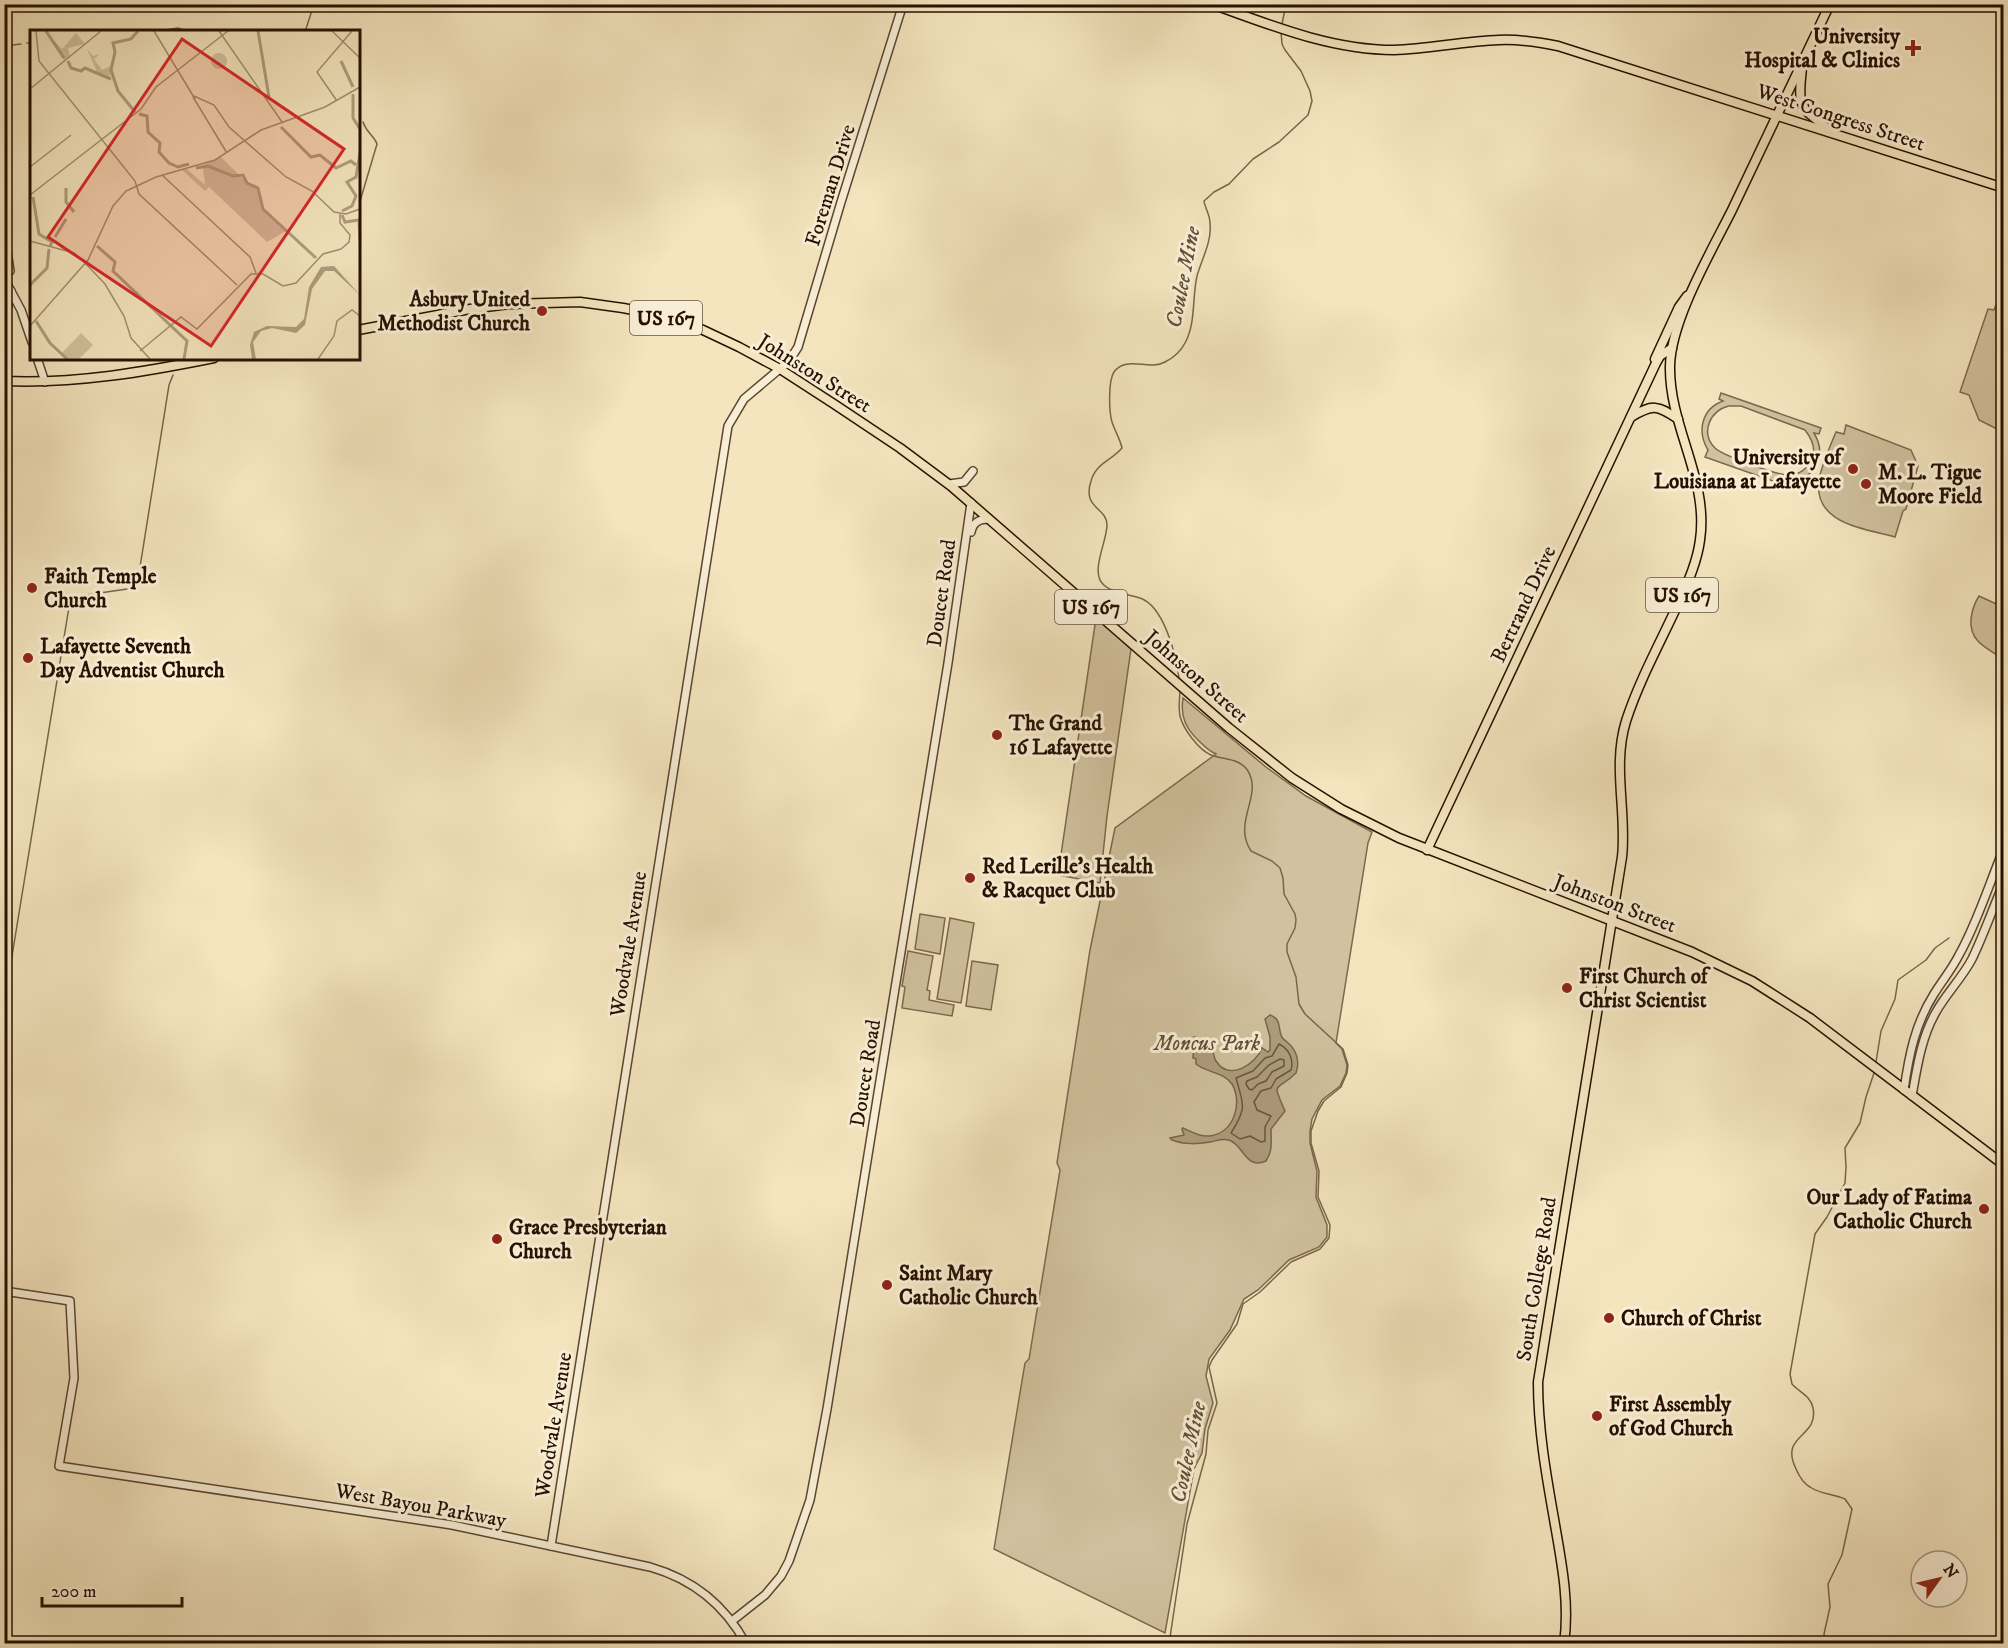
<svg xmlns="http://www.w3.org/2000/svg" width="2008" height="1648" viewBox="0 0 2008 1648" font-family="'IM FELL DW Pica',serif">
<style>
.green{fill:#d1c19e;stroke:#7c684f;stroke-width:1.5;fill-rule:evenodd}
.water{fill:#ae9d7d;stroke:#78654b;stroke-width:1.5}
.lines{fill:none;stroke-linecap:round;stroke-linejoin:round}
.shore{stroke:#6a563e;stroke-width:1.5}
.stream{stroke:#78654b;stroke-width:1.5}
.minor-casing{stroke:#5a4530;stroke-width:10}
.major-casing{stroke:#271000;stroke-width:11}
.minor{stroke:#f8eed5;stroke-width:7}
.major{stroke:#f4e5be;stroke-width:8}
.poi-dot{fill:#8f2418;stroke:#f8eed5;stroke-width:2}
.labels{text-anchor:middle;stroke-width:6;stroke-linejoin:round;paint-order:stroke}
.shield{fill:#f8eed5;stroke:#665340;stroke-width:1.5}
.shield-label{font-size:20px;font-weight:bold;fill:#271000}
.poi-label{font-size:21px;font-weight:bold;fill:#271000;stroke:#f8eed5;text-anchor:start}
.street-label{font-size:21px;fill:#271000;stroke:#f8eed5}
.park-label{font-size:21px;font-style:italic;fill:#624e37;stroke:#f8eed5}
.water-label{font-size:22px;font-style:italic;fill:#644f38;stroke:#f8eed5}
.inset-river{fill:none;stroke:#ae9d7d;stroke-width:3}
.inset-road{fill:none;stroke:#a29072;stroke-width:1.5}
.view{fill:#d62828;fill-opacity:0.15;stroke:#d62828;stroke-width:3}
.inset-edge{fill:none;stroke:#271000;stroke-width:3}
</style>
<rect width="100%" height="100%" fill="#f4e5be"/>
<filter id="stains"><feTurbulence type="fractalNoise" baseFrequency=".00333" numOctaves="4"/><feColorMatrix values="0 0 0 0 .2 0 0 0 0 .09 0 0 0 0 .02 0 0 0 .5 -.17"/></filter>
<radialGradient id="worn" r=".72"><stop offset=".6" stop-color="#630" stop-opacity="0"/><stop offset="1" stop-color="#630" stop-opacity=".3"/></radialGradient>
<!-- green -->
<g class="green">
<path d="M2003 295V432L1979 420 1969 395 1960 392 1988 309 1994 310 1997 302Z"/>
<path d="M1721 393 1821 428 1819 434 1814 433C1826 453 1818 475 1796 480L1793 488 1705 457 1708 450C1697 432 1701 409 1723 401L1719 399ZM1729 406H1741L1805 430C1812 439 1817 450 1811 460 1807 469 1799 475 1789 475 1779 476 1722 455 1715 448 1700 433 1710 410 1729 406Z"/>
<path d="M1846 425 1911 450 1918 466 1906 509 1903 511 1895 537C1862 528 1809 523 1820 475 1824 460 1830 446 1836 432L1844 434Z"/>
<path d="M1979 596 2003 607 2002 658C1986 648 1969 641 1971 619 1972 610 1974 604 1979 596Z"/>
<path d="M1096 618 1131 649 1107 816 1100 883 1058 875Z"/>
<path d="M1183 698 1266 767 1306 796 1372 832 1368 843 1336 1043 1342 1049 1347 1065 1346 1073 1340 1086 1322 1100 1312 1119 1310 1131V1143L1317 1171 1316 1197 1327 1225V1237L1319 1247 1289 1260 1258 1290 1244 1299 1230 1330 1209 1359 1206 1376 1213 1403 1205 1429 1202 1453 1194 1469 1165 1633 994 1549 1025 1363 1029 1359 1060 1170 1057 1163 1090 950 1115 828 1216 754C1209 751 1205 747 1200 742 1186 729 1180 717 1183 698Z"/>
<path d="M920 914 945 918 940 954 915 949Z"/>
<path d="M950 918 974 923 961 1003 937 999Z"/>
<path d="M908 951 933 956 927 990 930 991 929 1000 954 1005 952 1016 902 1008 905 987 902 986Z"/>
<path d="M972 961 998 965 991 1010 966 1006Z"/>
</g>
<!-- water -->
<path class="water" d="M1270 1015C1281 1019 1278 1026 1281 1035 1282 1040 1284 1039 1287 1042 1297 1050 1300 1062 1296 1073 1276 1093 1271 1079 1285 1111L1271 1129C1271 1141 1273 1151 1266 1161 1245 1170 1244 1145 1229 1140 1222 1138 1216 1141 1210 1142 1197 1144 1185 1145 1172 1140L1170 1138 1184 1135 1182 1129 1183 1128C1192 1132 1200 1137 1210 1136 1234 1133 1243 1103 1232 1084 1224 1072 1207 1073 1196 1064V1059L1193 1058 1194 1037 1198 1038 1202 1045 1208 1041 1212 1043C1213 1049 1213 1056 1216 1061 1229 1082 1256 1064 1262 1048L1268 1052 1270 1050V1037L1265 1019Z"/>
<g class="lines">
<!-- shore -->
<g class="shore">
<path d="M1279 1044C1289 1049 1294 1059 1291 1070L1276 1079 1271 1088 1261 1091 1254 1102 1257 1110 1271 1116 1265 1127V1141L1261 1142 1250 1136 1240 1139 1231 1133C1248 1106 1243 1105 1236 1078L1253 1071 1265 1058 1272 1056Z"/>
<path d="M1280 1059 1284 1060V1066L1272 1072 1266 1081 1258 1084 1252 1090 1249 1089 1246 1084 1247 1081 1257 1077 1269 1065Z"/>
</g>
<!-- stream -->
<g class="stream">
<path d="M1282 24 1286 4"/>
<path d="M152 32 178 28 189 32"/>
<path d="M305 32 314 4"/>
<path d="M27 43H32"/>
<path d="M4 46 21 44"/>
<path d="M358 208 377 144C374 135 367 134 363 122"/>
<path d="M1179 678C1176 655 1164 606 1140 598 1129 594 1110 593 1102 583 1091 570 1107 541 1107 525 1107 507 1082 509 1091 481 1096 463 1111 461 1122 448 1120 439 1115 431 1112 422 1109 412 1108 381 1114 372 1126 355 1149 371 1165 362 1173 358 1181 351 1185 343 1196 323 1192 298 1197 276 1202 258 1212 242 1210 223 1210 215 1205 208 1204 201L1214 192 1229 184 1253 159 1279 142 1308 115 1312 101 1310 91 1301 71 1285 50 1282 44 1281 32"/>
<path d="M4 1005 69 607 73 600 79 596 134 588 137 586 169 385 173 375"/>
<path d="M1876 1062 1881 1031 1895 999 1898 980 1926 960 1935 948 1949 938"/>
<path d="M1169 1644 1187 1524 1206 1454 1208 1430 1217 1403 1209 1367 1212 1360 1237 1324 1243 1304 1260 1292 1291 1262 1320 1249 1329 1238 1330 1225 1318 1197 1319 1171 1311 1143V1131L1318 1111 1324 1101 1341 1087 1347 1073 1348 1065 1343 1049 1305 1014 1299 1004 1296 977 1287 952V944L1295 928 1296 920 1295 914 1284 894 1283 878 1280 868 1272 861 1251 851C1232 822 1263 796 1248 771 1240 758 1224 760 1211 755 1199 750 1183 729 1180 716 1178 707 1180 698 1180 689"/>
<path d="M1827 1644 1824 1634 1830 1607 1828 1584 1842 1555 1852 1509 1845 1499C1833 1494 1820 1494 1810 1487 1803 1483 1799 1476 1796 1469 1779 1434 1819 1438 1813 1408 1811 1396 1799 1392 1792 1384L1790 1374 1815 1234 1827 1217 1845 1183 1846 1167 1845 1148 1860 1123 1866 1097 1875 1070"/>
</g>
<defs>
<g id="minor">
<path d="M4 248 7 251 10 271"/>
<path d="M4 265 6 282 21 310 32 342"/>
<path d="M4 324 11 291"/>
<path d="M37 358 45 382"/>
<path d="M949 484 964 482 973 471"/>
<path d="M971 532C973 522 979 519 989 519"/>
<path d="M1904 1090C1909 1055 1915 1024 1934 994 1942 981 1952 969 1959 955 1978 921 1989 884 2004 848"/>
<path d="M1912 1096C1917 1068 1921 1038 1936 1012 1946 994 1962 978 1972 959 1984 934 1993 908 2004 882"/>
<path d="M4 1291 70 1301 74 1378 59 1466 452 1525 650 1567C692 1579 725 1605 746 1644"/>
<path d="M551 1546 728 426 744 399 789 361 798 347 841 202 903 4"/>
<path d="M732 1621 765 1595 781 1576 789 1561 810 1500 827 1409 878 1093 948 663 971 503"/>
</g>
<g id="major">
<path d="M1212 4C1270 25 1331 50 1394 50 1429 49 1464 41 1499 40 1519 39 1538 42 1558 46L2004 188"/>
<path d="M1802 67C1801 85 1795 104 1812 116 1819 122 1824 124 1829 132"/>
<path d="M358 330 470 309 510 304 580 302 623 308 659 315 703 330 739 347 780 369 834 404 900 448 951 486 1229 728 1292 778 1341 809 1399 838 1692 952 1752 981 1810 1018 2004 1165"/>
<path d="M1655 359 1679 307 1687 296"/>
<path d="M4 381C76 384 144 372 214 358"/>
<path d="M1631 417C1653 404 1657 405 1678 419"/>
<path d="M1427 850 1656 363 1660 356 1672 348"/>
<path d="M1564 1644C1570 1602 1561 1560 1554 1519 1546 1474 1538 1428 1538 1382L1622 857C1627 812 1612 766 1626 721 1639 681 1660 643 1678 604 1687 584 1697 563 1700 540 1709 479 1669 427 1670 366 1671 320 1711 252 1732 210 1765 142 1797 73 1830 4"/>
</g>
</defs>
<!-- minor casing -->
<use href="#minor" class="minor-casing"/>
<!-- major casing -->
<use href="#major" class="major-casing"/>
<!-- minor -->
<use href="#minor" class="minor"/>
<!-- major -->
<use href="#major" class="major"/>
</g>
<!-- markers -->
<g class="poi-dot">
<path d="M1910 39h6v6h6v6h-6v6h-6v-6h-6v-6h6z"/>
<circle cx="542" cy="311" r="6"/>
<circle cx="1853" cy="469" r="6"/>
<circle cx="1866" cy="484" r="6"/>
<circle cx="32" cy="588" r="6"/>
<circle cx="28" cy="658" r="6"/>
<circle cx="997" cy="735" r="6"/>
<circle cx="970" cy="878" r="6"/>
<circle cx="1567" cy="988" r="6"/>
<circle cx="1984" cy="1209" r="6"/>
<circle cx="497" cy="1239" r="6"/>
<circle cx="887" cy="1285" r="6"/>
<circle cx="1609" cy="1318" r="6"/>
<circle cx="1597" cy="1416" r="6"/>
</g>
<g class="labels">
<!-- shield labels -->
<g class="shield">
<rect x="630" y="301" width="72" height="34" rx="4.5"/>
<rect x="1646" y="578" width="72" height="34" rx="4.5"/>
<rect x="1055" y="590" width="72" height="34" rx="4.5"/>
</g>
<g class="shield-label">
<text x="666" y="325">US 167</text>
<text x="1682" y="602">US 167</text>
<text x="1091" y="614">US 167</text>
</g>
<!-- poi labels -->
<g class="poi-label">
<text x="1900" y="43" text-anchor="end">University<tspan x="1900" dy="24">Hospital &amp; Clinics</tspan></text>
<text x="530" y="306" text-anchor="end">Asbury United<tspan x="530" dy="24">Methodist Church</tspan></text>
<text x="1841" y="464" text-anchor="end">University of<tspan x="1841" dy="24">Louisiana at Lafayette</tspan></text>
<text x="1878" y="479">M. L. Tigue<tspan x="1878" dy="24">Moore Field</tspan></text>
<text x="44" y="583">Faith Temple<tspan x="44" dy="24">Church</tspan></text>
<text x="40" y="653">Lafayette Seventh<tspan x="40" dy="24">Day Adventist Church</tspan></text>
<text x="1009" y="730">The Grand<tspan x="1009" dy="24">16 Lafayette</tspan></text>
<text x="982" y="873">Red Lerille's Health<tspan x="982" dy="24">&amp; Racquet Club</tspan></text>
<text x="1579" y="983">First Church of<tspan x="1579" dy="24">Christ Scientist</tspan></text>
<text x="1972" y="1204" text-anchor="end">Our Lady of Fatima<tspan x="1972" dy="24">Catholic Church</tspan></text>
<text x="509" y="1234">Grace Presbyterian<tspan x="509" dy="24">Church</tspan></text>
<text x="899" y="1280">Saint Mary<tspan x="899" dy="24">Catholic Church</tspan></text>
<text x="1621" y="1325">Church of Christ</text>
<text x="1609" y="1411">First Assembly<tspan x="1609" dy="24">of God Church</tspan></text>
</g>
<!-- street labels -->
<g class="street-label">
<text transform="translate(1841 117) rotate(18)" y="7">West Congress Street</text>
<text transform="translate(830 185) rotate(-73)" y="7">Foreman Drive</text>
<text transform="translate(815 373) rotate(32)" y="7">Johnston Street</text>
<text transform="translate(941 593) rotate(-82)" y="7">Doucet Road</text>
<text transform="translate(1523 604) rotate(-65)" y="7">Bertrand Drive</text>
<text transform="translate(1197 676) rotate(41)" y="7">Johnston Street</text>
<text transform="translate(1615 903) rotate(21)" y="7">Johnston Street</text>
<text transform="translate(628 944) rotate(-81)" y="7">Woodvale Avenue</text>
<text transform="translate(865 1073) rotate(-81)" y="7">Doucet Road</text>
<text transform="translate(1536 1279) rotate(-81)" y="7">South College Road</text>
<text transform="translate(553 1425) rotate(-81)" y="7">Woodvale Avenue</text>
<text transform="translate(421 1505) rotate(10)" y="7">West Bayou Parkway</text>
</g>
<!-- park labels -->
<g class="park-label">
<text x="1207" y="1050">Moncus Park</text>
</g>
<!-- water labels -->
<g class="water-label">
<text transform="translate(1182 277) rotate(-79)" y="8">Coulee Mine</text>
<text transform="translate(1187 1452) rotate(-78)" y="8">Coulee Mine</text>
</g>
</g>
<!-- overview -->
<g transform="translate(30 30)">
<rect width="330" height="330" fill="#f4e5be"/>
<path d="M14 1 32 19 46 3 55 14 38 18 40 26 34 30ZM57 19 63 26 70 24 64 29 72 40 83 35 80 46 67 42ZM181 31a8 8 0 1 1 16 0a8 8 0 1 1-16 0ZM191 127 217 153 228 159 232 178 256 201 237 212 179 157 175 161 152 140 157 139 175 155 173 138H167ZM51 303 63 315 49 329H38L31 324Z" fill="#d1c19e"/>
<path d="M304 236 330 265 304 241H295L282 259 275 295 266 303 242 298 231 301 223 312 226 329H222L220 315 224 302 237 296 266 297 274 289 279 257 291 237Z" fill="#ae9d7d"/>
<path class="inset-river" d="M16 1 34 28M228 1 239 67M38 31 41 38 51 41 55 38 81 49M311 31 323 57M323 64V88L330 99M105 82 88 61 81 40 85 22 83 13 101 9 108 1M109 84 117 86 118 102 130 113 129 122 139 133 148 137 159 134M251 97 281 127 290 125 306 138 321 131 326 135M166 138 178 136 203 146 213 145 217 153 228 158 233 179 286 228M36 158V172L44 182M3 167 9 204 22 212 20 216M312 181 322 176 326 166 317 152 326 147 330 123M312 185 315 192 329 190 330 211M25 207 36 189M67 216 85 232 83 241 157 311 154 329M0 255 17 238 19 219M6 291 20 313 37 329"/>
<path class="inset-road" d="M6 1 9 31 105 151 109 164 207 255M124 1 165 69M189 1 252 92M302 1 330 28M0 59 71 1M164 66 184 75 199 97 256 147 282 161 304 182 316 184 330 179M163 67 197 123M307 71 287 42 322 1M0 137 41 105M132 145 220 227 226 243M0 165 111 79 126 57 198 1M0 211 44 223 55 233M55 233 75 254 94 286 101 308 120 329M0 296 58 230 83 176 96 161 126 147 185 130 231 100 295 77 330 57M110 321 151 287 167 299 221 244H233L253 256 266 253 293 224 311 219 319 212 320 205 310 193V184M288 329 304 306 307 291 322 280 330 286"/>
<path class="view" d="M152 9 314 119 181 316 18 207Z"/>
<rect width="330" height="330" class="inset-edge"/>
</g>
<!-- margin -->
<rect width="2008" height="1648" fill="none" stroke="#f4e5be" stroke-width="24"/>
<rect x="6" y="6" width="1996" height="1636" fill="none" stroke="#271000" stroke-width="3"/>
<rect x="12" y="12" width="1984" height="1624" fill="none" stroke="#271000" stroke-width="1.5"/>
<!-- north arrow -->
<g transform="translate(1939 1579) rotate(56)"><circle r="28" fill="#f8eed5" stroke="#a49580" stroke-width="1.5"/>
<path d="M0-4.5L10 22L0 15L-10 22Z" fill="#8f2418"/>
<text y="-9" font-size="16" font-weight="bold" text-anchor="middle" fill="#271000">N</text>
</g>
<!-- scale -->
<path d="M42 1597v9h140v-9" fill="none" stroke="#271000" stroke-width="3"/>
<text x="51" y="1597" font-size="18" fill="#271000" stroke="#f8eed5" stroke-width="4.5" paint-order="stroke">200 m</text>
<rect width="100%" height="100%" filter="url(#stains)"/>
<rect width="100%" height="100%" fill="url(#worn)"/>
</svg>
